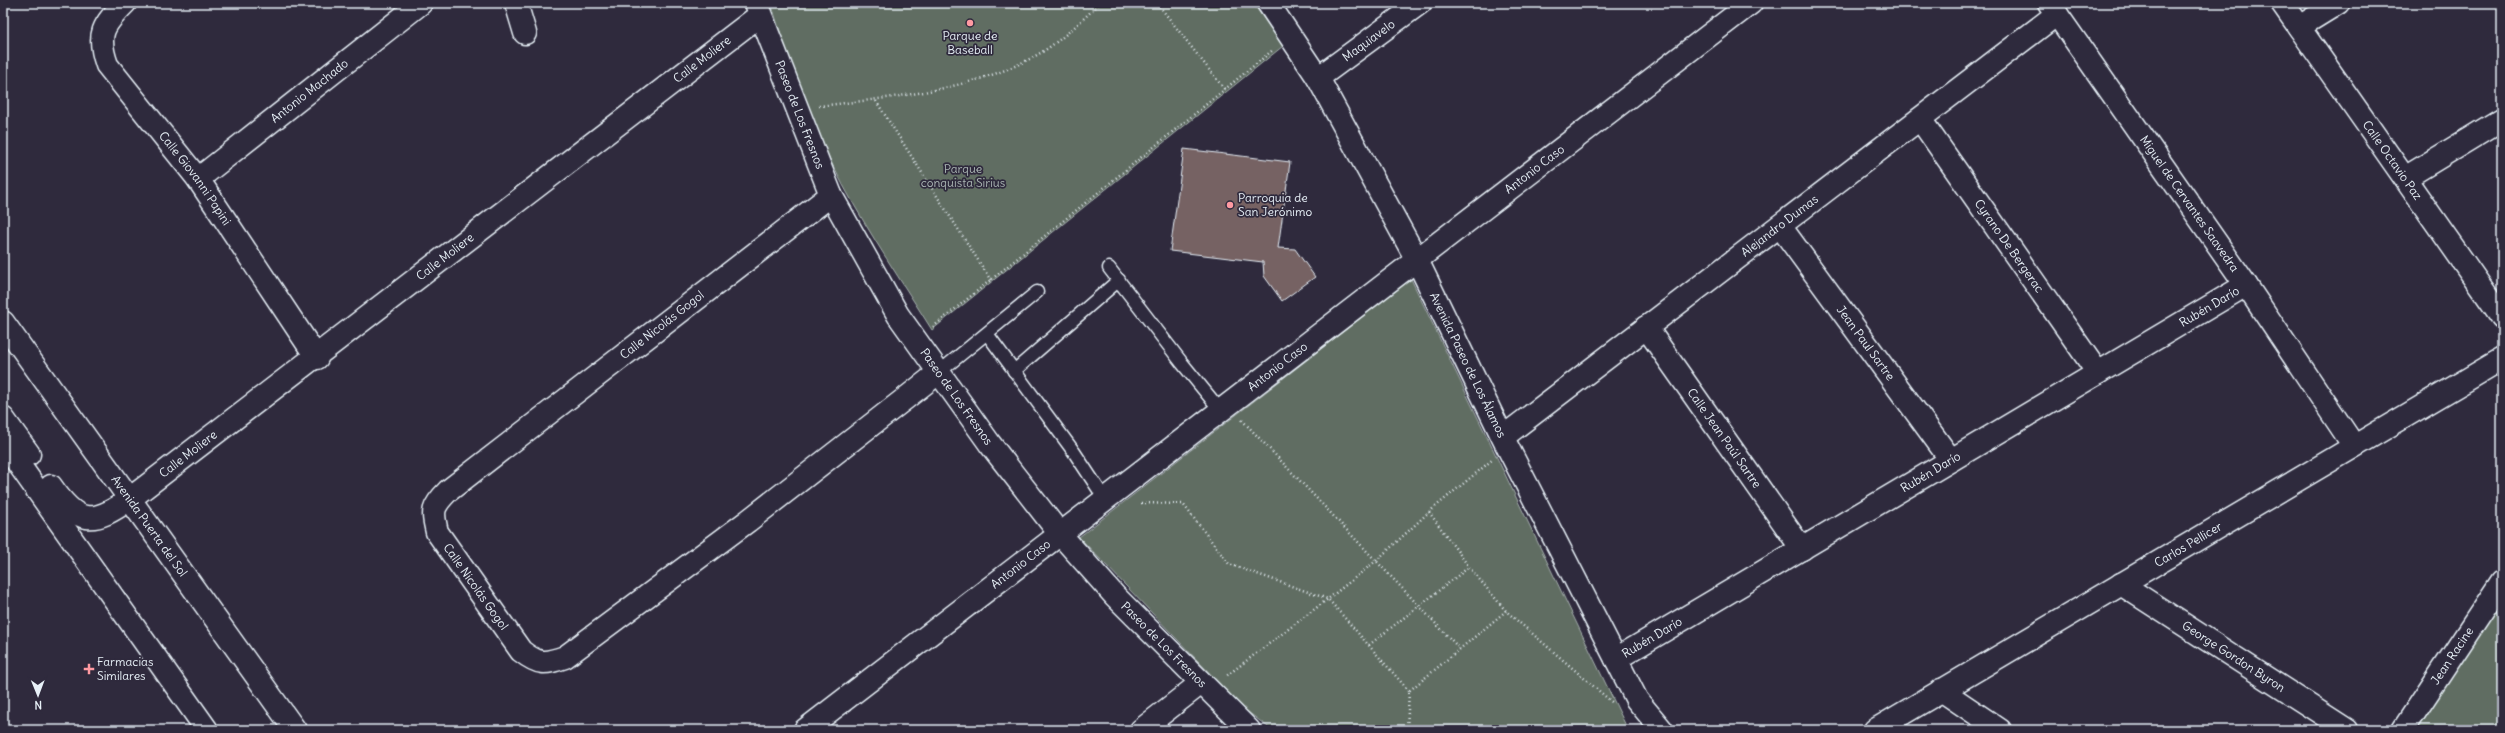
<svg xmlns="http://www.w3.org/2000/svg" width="2505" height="733" viewBox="0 0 2505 733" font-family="Delius,sans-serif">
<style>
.green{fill:#616d62;stroke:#a4afad}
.building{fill:#766264;stroke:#e8f1f8}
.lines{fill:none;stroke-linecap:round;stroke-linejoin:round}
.service-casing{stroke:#e8f1f8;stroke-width:15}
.minor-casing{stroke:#e8f1f8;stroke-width:25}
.tertiary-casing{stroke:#e8f1f8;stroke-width:25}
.secondary-casing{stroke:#e8f1f8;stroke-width:25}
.path{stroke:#e8f1f8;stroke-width:2.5;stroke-dasharray:1 3;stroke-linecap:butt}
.service{stroke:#2f2a3d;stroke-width:12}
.minor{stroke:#2f2a3d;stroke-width:22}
.tertiary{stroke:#2f2a3d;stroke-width:22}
.secondary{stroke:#2f2a3d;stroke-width:22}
.poi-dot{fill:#ff9aa2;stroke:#2f2a3d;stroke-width:1.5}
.labels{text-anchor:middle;stroke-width:3.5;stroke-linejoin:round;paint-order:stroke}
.poi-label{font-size:12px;fill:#e8f1f8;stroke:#2f2a3d;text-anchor:start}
.street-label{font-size:12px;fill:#e8f1f8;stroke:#2f2a3d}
.park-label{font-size:12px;fill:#abb6b4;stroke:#2f2a3d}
</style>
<rect width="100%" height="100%" fill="#2f2a3d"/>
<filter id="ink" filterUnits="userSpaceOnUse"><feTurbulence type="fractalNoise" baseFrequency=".025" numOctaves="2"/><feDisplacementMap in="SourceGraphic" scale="8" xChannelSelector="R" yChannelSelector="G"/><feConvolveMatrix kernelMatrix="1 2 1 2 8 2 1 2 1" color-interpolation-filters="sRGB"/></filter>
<g filter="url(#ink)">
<!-- green -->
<g class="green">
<path d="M771 3H1253L1283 46 932 330C902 282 870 235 843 185 812 128 790 65 771 3Z"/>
<path d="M1411 279 1628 730H1272L1244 709 1079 537Z"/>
<path d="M2502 598V730H2411Z"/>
</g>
<!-- building -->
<path class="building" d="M1184 149 1290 162 1278 248 1295 249 1315 277 1282 301 1264 276 1263 262 1170 251Z"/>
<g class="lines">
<defs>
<g id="service">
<path d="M1109 268 1182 363 1221 411"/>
<path d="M988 335 1074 452 1105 499"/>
<path d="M1014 371 1119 280"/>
<path d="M938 373 1037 292"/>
</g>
<g id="minor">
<path id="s1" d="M125 3C103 25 96 34 107 65L198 179 317 358"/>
<path d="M516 3 525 33"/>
<path id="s2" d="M756 3 831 195 898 315 990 444 1060 534 1115 596 1249 730"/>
<path id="s3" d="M1268 3 1318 78 1417 260 1506 444 1637 700 1662 730"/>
<path id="s4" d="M2049 3 2246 285 2354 446"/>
<path id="s5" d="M2282 3 2502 317"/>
<path d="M2299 27 2338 3"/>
<path id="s6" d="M1318 78 1420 3"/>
<path id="s7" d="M1920 119 2098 373"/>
<path d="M2405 178 2502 119"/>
<path id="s8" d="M198 179 421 3"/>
<path id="s9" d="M831 195 448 491C432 507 432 511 437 532L521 651C539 665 544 664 565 657L748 521 938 373"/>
<path id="s10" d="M1780 226 1951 460"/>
<path id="s11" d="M1646 327 1802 549"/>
<path id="s12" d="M1503 437 2057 14"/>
<path id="s13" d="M131 498 760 15"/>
<path id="s14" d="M2121 584 2347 730"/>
<path id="s15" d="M1616 659 2246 285"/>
<path d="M1941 690 2000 730"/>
<path d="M1141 730 1201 683"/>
<path id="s16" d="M1875 730 2502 359"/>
<path id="s17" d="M2403 730 2502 581"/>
</g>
<g id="tertiary">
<path id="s18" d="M805 730 1751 3"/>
</g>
<g id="secondary">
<path id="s19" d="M3 322 295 730"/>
<path d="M3 418 29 454"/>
<path d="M3 442 207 730"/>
<path d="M51 486C78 525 93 526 131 498"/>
</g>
</defs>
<!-- service casing -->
<use href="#service" class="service-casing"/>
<!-- minor casing -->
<use href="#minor" class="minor-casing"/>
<!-- tertiary casing -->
<use href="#tertiary" class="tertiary-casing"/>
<!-- secondary casing -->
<use href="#secondary" class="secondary-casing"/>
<!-- path -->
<g class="path">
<path d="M1157 3 1225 90"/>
<path d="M876 101 992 282"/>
<path d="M819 106C889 98 975 90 1037 55 1060 42 1081 21 1100 3"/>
<path d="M933 327 1273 50"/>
<path d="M1242 420 1460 649"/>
<path d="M1141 503 1183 504 1229 564 1328 599 1225 677"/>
<path d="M1429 512 1492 460"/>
<path d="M1369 645 1469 567"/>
<path d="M1409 691 1328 599 1376 561 1429 512 1469 567 1506 611 1613 703"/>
<path d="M1407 730 1409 691 1506 611"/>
</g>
<!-- service -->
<use href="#service" class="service"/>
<!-- minor -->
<use href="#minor" class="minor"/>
<!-- tertiary -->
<use href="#tertiary" class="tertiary"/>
<!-- secondary -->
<use href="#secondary" class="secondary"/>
</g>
</g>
<!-- markers -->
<g class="poi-dot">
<circle cx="970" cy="23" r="4"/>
<circle cx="1230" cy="205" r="4"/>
<path d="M87 663h4v4h4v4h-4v4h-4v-4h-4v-4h4z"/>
</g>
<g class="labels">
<!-- poi labels -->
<g class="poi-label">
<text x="970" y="40" text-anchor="middle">Parque de<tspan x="970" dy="14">Baseball</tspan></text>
<text x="1238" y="202">Parroquia de<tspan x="1238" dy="14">San Jerónimo</tspan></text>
<text x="97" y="666">Farmacias<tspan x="97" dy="14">Similares</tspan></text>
</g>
<!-- street labels -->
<g class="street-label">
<text dy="4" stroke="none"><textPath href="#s6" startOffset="63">Maquiavelo</textPath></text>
<text dy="4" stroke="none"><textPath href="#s13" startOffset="720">Calle Moliere</textPath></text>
<text dy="4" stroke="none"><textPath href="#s8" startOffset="142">Antonio Machado</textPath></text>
<text dy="4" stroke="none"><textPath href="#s2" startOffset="120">Paseo de Los Fresnos</textPath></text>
<text dy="4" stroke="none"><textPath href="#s5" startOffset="192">Calle Octavio Paz</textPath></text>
<text dy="4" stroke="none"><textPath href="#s18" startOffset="920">Antonio Caso</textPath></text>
<text dy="4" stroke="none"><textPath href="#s1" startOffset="214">Calle Giovanni Papini</textPath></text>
<text dy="4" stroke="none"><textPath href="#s4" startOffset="245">Miguel de Cervantes Saavedra</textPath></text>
<text dy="4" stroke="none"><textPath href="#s12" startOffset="348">Alejandro Dumas</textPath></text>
<text dy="4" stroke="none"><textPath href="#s7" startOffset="155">Cyrano De Bergerac</textPath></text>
<text dy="4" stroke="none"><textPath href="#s13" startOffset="396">Calle Moliere</textPath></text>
<text dy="4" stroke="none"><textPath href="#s15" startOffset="690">Rubén Darío</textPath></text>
<text transform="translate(662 325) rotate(-38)" y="4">Calle Nicolás Gogol</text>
<text dy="4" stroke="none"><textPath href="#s10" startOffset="145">Jean Paul Sartre</textPath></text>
<text dy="4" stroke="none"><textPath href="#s3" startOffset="414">Avenida Paseo de Los Álamos</textPath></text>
<text dy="4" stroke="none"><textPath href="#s18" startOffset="596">Antonio Caso</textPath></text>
<text dy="4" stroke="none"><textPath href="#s2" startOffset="444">Paseo de Los Fresnos</textPath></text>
<text dy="4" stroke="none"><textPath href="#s11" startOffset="136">Calle Jean Paúl Sartre</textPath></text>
<text dy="4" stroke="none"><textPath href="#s13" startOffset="72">Calle Moliere</textPath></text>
<text dy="4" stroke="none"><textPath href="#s15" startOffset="366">Rubén Darío</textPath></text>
<text dy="4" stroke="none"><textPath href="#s19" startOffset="251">Avenida Puerta del Sol</textPath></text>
<text dy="4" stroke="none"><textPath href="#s16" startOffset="364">Carlos Pellicer</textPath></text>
<text dy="4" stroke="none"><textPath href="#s18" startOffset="272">Antonio Caso</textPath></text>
<text dy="4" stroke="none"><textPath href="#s9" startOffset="597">Calle Nicolás Gogol</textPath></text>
<text dy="4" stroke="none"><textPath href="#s15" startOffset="42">Rubén Darío</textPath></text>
<text dy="4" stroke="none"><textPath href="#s2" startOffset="768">Paseo de Los Fresnos</textPath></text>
<text dy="4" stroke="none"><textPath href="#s17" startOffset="89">Jean Racine</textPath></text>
<text dy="4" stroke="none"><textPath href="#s14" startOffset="134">George Gordon Byron</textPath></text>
</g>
<!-- park labels -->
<g class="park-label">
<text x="963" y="173">Parque<tspan x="963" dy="14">conquista Sirius</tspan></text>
</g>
</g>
<!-- margin -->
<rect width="2505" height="733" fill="none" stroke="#2f2a3d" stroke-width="16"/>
<rect x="8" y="8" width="2489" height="717" fill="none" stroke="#e8f1f8" stroke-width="1.5" filter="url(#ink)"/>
<!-- north arrow -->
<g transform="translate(38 695) rotate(179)" stroke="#2f2a3d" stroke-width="3" paint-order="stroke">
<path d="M0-3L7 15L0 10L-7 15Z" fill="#e8f1f8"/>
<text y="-6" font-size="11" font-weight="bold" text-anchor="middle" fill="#e8f1f8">N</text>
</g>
</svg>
